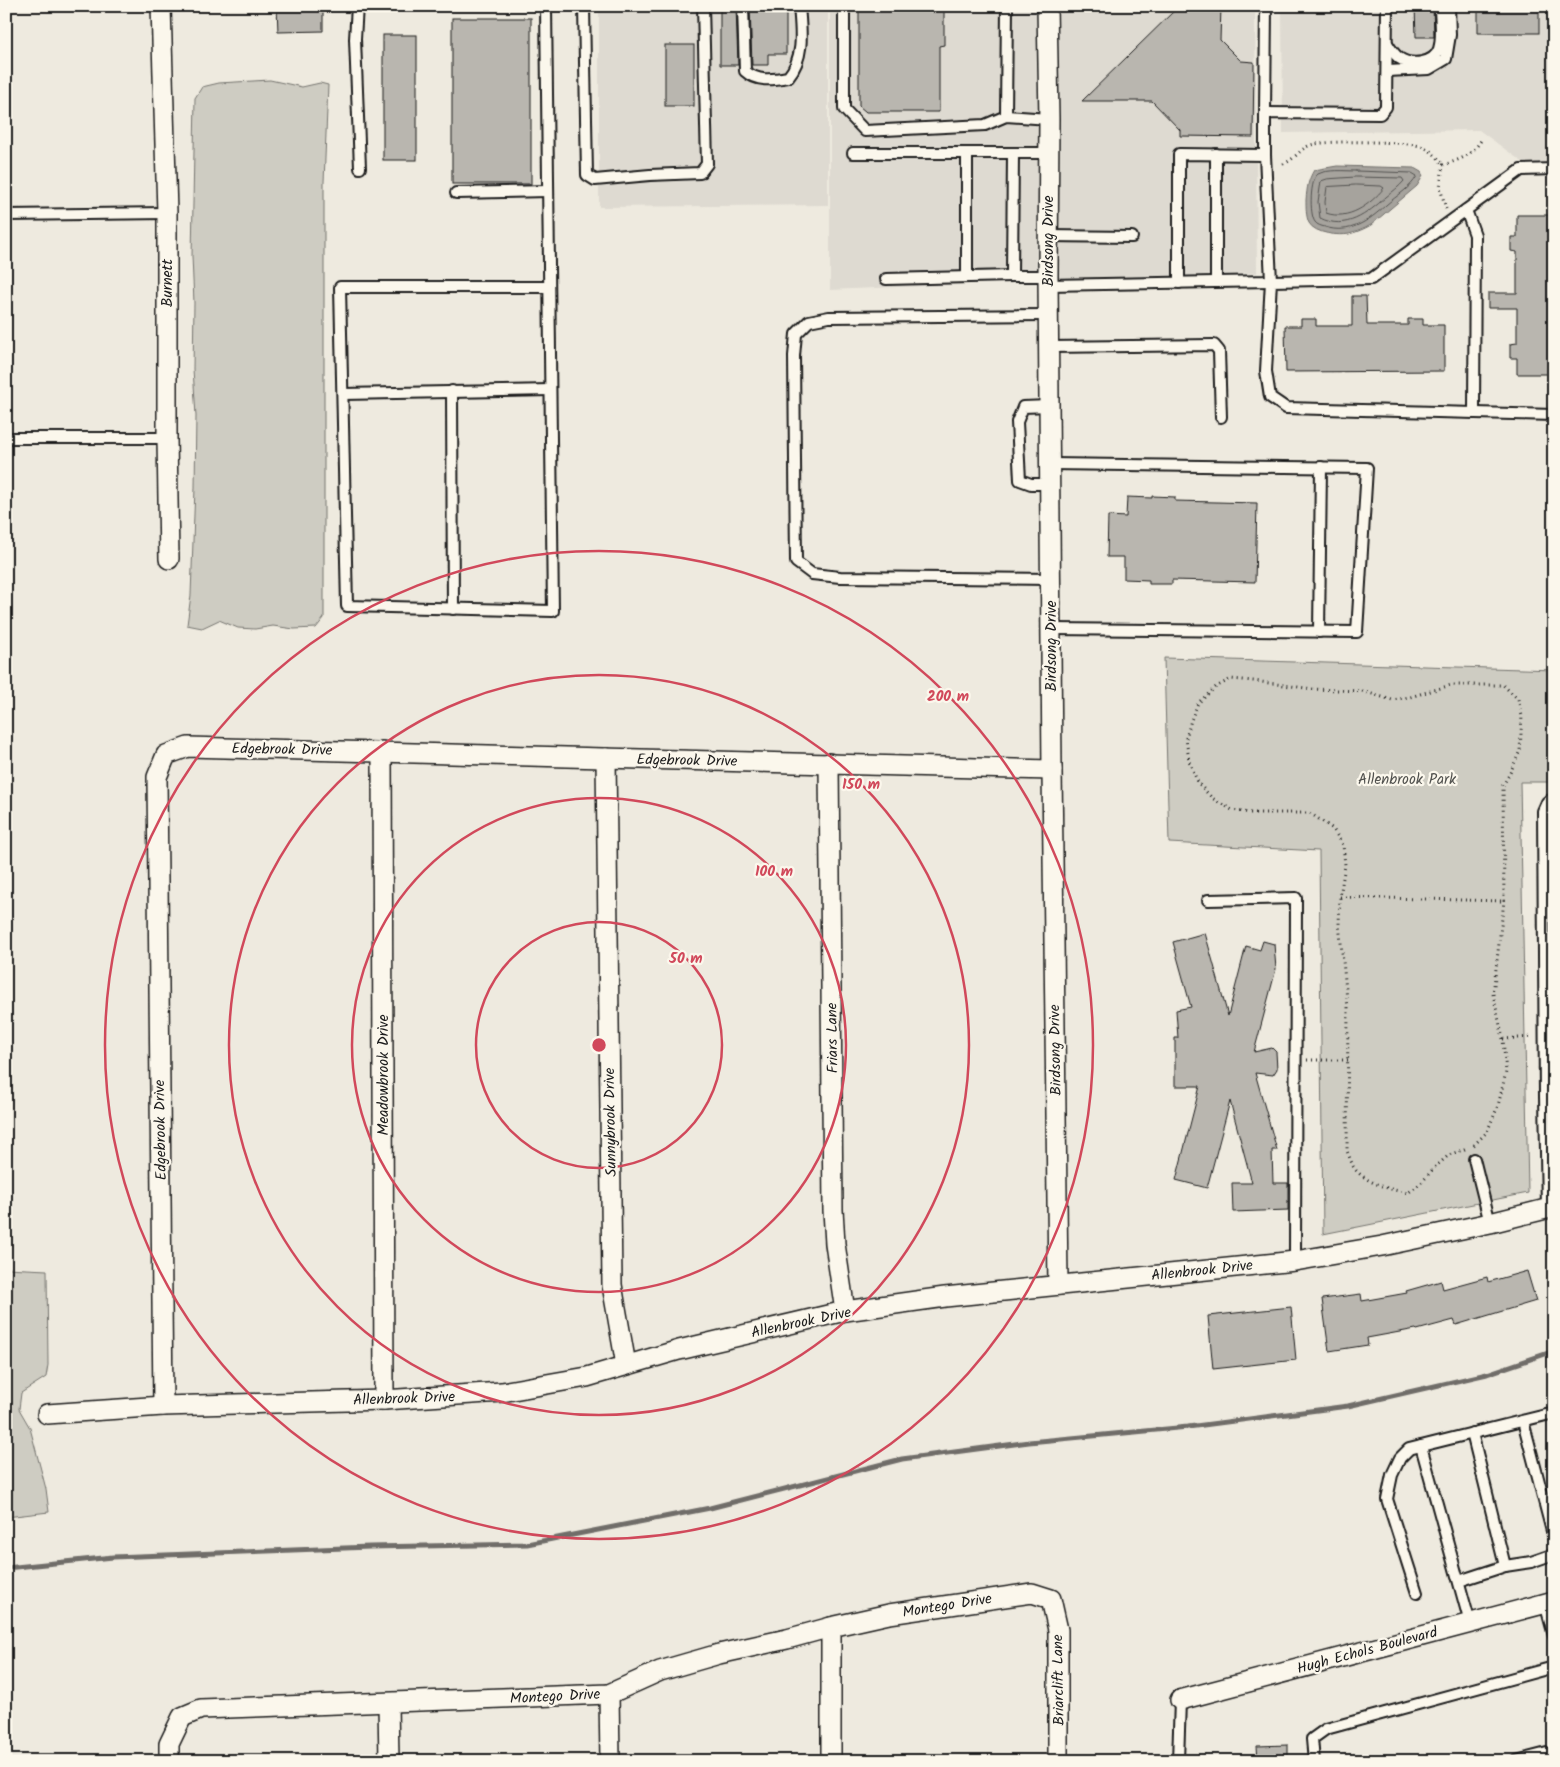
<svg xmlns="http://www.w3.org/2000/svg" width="1560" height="1767" viewBox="0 0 1560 1767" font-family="Kalam,sans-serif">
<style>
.built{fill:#dedad1}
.green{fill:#ceccc2;stroke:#75746f}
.water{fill:#a6a39d;stroke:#6f6d69}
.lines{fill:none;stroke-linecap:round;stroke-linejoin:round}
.shore{stroke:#535250;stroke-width:1}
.stream{stroke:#6f6d69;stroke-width:5}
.building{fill:#b9b6af;stroke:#1c1c1c}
.lane-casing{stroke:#1c1c1c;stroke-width:14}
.street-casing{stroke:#1c1c1c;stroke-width:22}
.path{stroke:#1c1c1c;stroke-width:3;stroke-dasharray:1 4;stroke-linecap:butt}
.lane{stroke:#fbf7ec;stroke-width:10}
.street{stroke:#fbf7ec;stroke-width:19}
.ring{fill:none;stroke:#d1495b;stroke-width:2.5}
.labels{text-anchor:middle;stroke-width:4.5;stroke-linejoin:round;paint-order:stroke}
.street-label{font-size:15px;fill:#1c1c1c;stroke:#fbf7ec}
.park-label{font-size:15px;fill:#51514e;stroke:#fbf7ec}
.centre{fill:#d1495b;stroke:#fbf7ec;stroke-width:2.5}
.ring-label{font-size:15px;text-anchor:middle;font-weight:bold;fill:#d1495b;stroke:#fbf7ec;stroke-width:4.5;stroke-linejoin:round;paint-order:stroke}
</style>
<rect width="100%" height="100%" fill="#eeeadf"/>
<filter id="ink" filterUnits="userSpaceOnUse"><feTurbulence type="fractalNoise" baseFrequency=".02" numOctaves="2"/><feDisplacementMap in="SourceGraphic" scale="10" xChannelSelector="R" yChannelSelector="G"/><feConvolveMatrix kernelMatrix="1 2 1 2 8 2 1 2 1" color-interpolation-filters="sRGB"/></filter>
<g filter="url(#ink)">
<!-- built -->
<g class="built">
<path d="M599 6H828V205L599 207Z"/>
<path d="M830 6H1255L1257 273 1058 280 830 290Z"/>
<path d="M1282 6H1554V163L1525 164 1479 130 1283 133Z"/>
</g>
<!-- green -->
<g class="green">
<path d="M270 80 302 87 320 83 328 85 324 182V618L316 628 294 629 273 626 255 629 238 628 219 620 202 628 187 625 191 595 195 488 196 416 193 369 194 303 192 256 195 98 202 87 219 83Z"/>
<path d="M1164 658 1554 670V782H1520L1528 1193 1323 1234 1319 851 1169 843Z"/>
<path d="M6 1268 47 1270 48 1365 46 1377 21 1393 19 1409 30 1428 46 1489 49 1512 6 1517Z"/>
</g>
<!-- water -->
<path class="water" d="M1337 166 1414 168 1421 172 1423 176 1417 186 1371 225C1364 229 1357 232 1349 234 1339 236 1315 234 1309 223 1306 217 1306 207 1306 200 1307 188 1308 180 1314 170Z"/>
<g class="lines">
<!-- shore -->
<g class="shore">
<path d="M1356 171 1412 173 1417 176C1411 188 1396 196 1386 205 1369 221 1349 235 1325 227 1321 226 1317 225 1315 222 1309 214 1310 179 1318 174 1328 169 1345 171 1356 171Z"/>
<path d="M1356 177 1402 178 1404 181C1399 187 1392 192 1386 197 1367 214 1346 231 1320 218L1318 202 1321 181 1327 179Z"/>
<path d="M1356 185 1381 186 1384 188C1370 205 1348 221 1326 213L1325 202 1327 187Z"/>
</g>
<!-- stream -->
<path class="stream" d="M6 1568 113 1557 370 1547 527 1544 710 1508 902 1459 1029 1442 1188 1427 1348 1406 1487 1374 1554 1351"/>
</g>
<!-- building -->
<g class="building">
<path d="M277 6H323V31L278 32Z"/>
<path d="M720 6H736L738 65H720Z"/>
<path d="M750 6H786V54H768V65H752Z"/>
<path d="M886 6H944V45L939 46V112H866L859 106V10H886Z"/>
<path d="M1179 6H1221L1220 40 1241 61 1254 62 1253 137 1180 136V130L1152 101H1082Z"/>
<path d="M1415 6H1433L1434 37H1416Z"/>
<rect x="1478" y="6" width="61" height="27"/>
<rect x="452" y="18" width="79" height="166"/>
<rect x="383" y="35" width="34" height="125"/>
<rect x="665" y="45" width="29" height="61"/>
<path d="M1517 215H1554V374H1517V358H1510V344L1517 343V308H1488V293H1517V252L1511 251V237H1517Z"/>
<path d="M1352 296H1366L1367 325H1408V319H1423V325H1444V371L1286 372 1285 326H1301V319H1316V326H1352Z"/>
<path d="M1152 496 1175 497V501L1257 503 1255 582 1172 580V584H1149V580L1124 579V557H1107L1108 516 1126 517 1127 497 1152 498Z"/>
<path d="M1205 933 1228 1016 1246 946 1260 950 1263 941 1274 944 1276 969 1254 1052 1272 1048 1276 1052 1277 1069 1273 1075 1255 1073 1277 1150H1272L1273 1183H1288V1210L1233 1212 1232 1183H1252L1230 1101 1207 1188 1176 1180 1200 1086H1175V1038H1178L1176 1010 1191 1007 1173 942Z"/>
<path d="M1527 1271 1536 1301 1456 1325 1454 1320 1417 1330 1416 1329 1367 1338 1368 1345 1329 1351 1322 1299 1361 1294 1362 1301 1407 1293 1406 1291 1441 1281 1443 1289 1487 1277 1488 1282Z"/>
<path d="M1291 1307 1296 1360 1213 1369 1208 1316Z"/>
<path d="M1288 1745V1761H1258L1257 1746Z"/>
</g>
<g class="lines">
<defs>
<g id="lane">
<path d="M357 6 355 39 360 168"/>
<path d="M546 6 553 611 347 606 340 287H549"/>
<path d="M584 6 587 175 595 180 650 175 700 173 707 164 703 6"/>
<path d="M743 6 745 71C757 82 772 80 788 77 805 57 801 31 799 6"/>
<path d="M844 6V109L865 131 985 125 1006 116 1049 119"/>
<path d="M1387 43C1390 48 1394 54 1399 58 1411 66 1434 64 1439 49 1443 37 1440 19 1440 6"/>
<path d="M1387 71 1429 69 1446 59 1450 35 1449 6"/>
<path d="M1265 113 1266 6"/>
<path d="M1006 116 1007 6"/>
<path d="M853 153H1049"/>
<path d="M967 153V277"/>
<path d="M1013 153 1012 276H1048"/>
<path d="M1216 154V282"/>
<path d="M1554 169 1521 170 1371 279 1271 281 1266 371 1270 397 1286 408 1554 415"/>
<path d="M456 193 548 191"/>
<path d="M1466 210 1475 235 1474 413"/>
<path d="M6 215 167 213"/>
<path d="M1048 236 1132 237"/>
<path d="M886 279 1012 276"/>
<path d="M1179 283V154L1265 155"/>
<path d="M1048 285 1271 281 1265 155V113L1380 114 1386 107 1387 6"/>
<path d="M1048 315 829 317 809 321 796 334 794 356 796 562 812 574 840 577 1051 579"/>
<path d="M1049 347 1214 345 1219 351 1221 417"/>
<path d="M452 391 453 609"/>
<path d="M343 394 550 390"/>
<path d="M1049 406 1023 407 1017 422 1020 480 1031 484H1050"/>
<path d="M6 438H167"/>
<path d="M1050 464 1367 468 1357 632 1052 629"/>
<path d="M1319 632 1321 467"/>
<path d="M1208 900 1296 898 1295 1261"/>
<path d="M1545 1096 1543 811 1547 802 1554 798"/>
<path d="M1474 1159 1490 1223"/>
<path d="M1547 1209 1545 1096H1554"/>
<path d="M1523 1421 1554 1539"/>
<path d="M1421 1446 1554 1413"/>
<path d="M1505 1566 1531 1562 1554 1554"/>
<path d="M1459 1581 1505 1566 1472 1433"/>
<path d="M1417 1593 1387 1499 1392 1475 1400 1458 1409 1449 1421 1446 1470 1623"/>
<path d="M1545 1603 1554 1636"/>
<path d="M1178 1761 1180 1700"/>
<path d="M1314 1761 1312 1739 1326 1729 1554 1667"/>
<path d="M1516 1761 1547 1753 1554 1760"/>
</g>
<g id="street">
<path d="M161 6 167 213V438L169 559"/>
<path d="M1047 6 1049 119 1048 276 1052 770 1058 1285"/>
<path d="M382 751 384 1400"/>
<path d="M606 758 612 1285 626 1365"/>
<path d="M829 763 833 1210 835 1244 845 1311"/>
<path d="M163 1406 157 777 166 755 188 747 1052 770"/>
<path d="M47 1414 163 1406 384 1400 502 1392 587 1377 679 1350 845 1311 945 1297 1295 1261 1382 1246 1490 1223 1554 1207"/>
<path d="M831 1627V1761"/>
<path d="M609 1694 610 1761"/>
<path d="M1180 1700 1554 1601"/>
<path d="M388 1703 389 1761"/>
<path d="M169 1761V1744L182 1717 201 1709 609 1694 660 1671 719 1654 787 1639 831 1627 889 1614 1032 1593 1051 1599 1058 1630V1761"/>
</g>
</defs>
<!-- lane casing -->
<use href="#lane" class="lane-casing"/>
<!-- street casing -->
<use href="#street" class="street-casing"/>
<!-- path -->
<g class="path">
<path d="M1283 164C1295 160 1299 149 1311 145 1324 140 1410 141 1423 147 1432 151 1438 157 1443 165"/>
<path d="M1446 209 1440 187 1443 165C1462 159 1471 156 1482 139"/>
<path d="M1340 897 1504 901"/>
<path d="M1503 1039 1532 1037"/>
<path d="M1307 1060H1349"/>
<path d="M1465 1149 1449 1155 1434 1168 1422 1182 1408 1193C1391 1190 1362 1182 1353 1166 1351 1161 1349 1156 1347 1151L1348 1008 1339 924 1340 897 1345 865 1343 845 1333 829 1310 813H1250L1232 810 1212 798 1198 783 1189 761 1186 738 1191 720 1198 703 1216 687 1231 679 1254 681 1313 689 1362 691 1392 700 1410 697 1451 685H1503L1518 699 1522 716 1520 751 1509 775 1503 785 1504 901 1493 994 1503 1039 1506 1072 1498 1106 1487 1132 1473 1146"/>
</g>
<!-- lane -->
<use href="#lane" class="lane"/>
<!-- street -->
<use href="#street" class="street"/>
</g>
</g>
<!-- distance rings -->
<g class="ring">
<circle cx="599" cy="1045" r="123"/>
<circle cx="599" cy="1045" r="247"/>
<circle cx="599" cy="1045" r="370"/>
<circle cx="599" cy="1045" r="494"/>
</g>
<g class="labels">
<!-- street labels -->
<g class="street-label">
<text transform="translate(1048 241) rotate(-90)" y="5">Birdsong Drive</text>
<text transform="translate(167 283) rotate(-90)" y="5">Burnett</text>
<text transform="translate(1051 646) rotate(-90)" y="5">Birdsong Drive</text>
<text transform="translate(282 749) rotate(1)" y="5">Edgebrook Drive</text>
<text transform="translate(687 760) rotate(1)" y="5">Edgebrook Drive</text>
<text transform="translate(832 1038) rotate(-91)" y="5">Friars Lane</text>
<text transform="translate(1055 1050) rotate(-91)" y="5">Birdsong Drive</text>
<text transform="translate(383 1075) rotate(-90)" y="5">Meadowbrook Drive</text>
<text transform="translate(610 1122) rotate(-91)" y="5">Sunnybrook Drive</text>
<text transform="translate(160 1130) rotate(-91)" y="5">Edgebrook Drive</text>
<text transform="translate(1202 1270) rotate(-6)" y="5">Allenbrook Drive</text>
<text transform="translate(801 1322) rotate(-12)" y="5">Allenbrook Drive</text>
<text transform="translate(404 1398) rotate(-2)" y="5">Allenbrook Drive</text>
<text transform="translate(947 1605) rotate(-9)" y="5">Montego Drive</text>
<text transform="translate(1367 1650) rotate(-15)" y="5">Hugh Echols Boulevard</text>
<text transform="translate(1058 1680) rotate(-91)" y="5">Briarclift Lane</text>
<text transform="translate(555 1696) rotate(-3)" y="5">Montego Drive</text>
</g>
<!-- park labels -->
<g class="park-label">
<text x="1407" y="784">Allenbrook Park</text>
</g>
</g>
<circle cx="599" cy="1045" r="8" class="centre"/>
<g class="ring-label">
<text x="948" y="701">200 m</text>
<text x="861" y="789">150 m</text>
<text x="774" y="876">100 m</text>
<text x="686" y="963">50 m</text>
</g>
<!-- margin -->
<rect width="1560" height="1767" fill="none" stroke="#fbf7ec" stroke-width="25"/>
<rect x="12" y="12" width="1535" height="1742" fill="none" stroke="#1c1c1c" stroke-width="2" filter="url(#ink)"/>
</svg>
